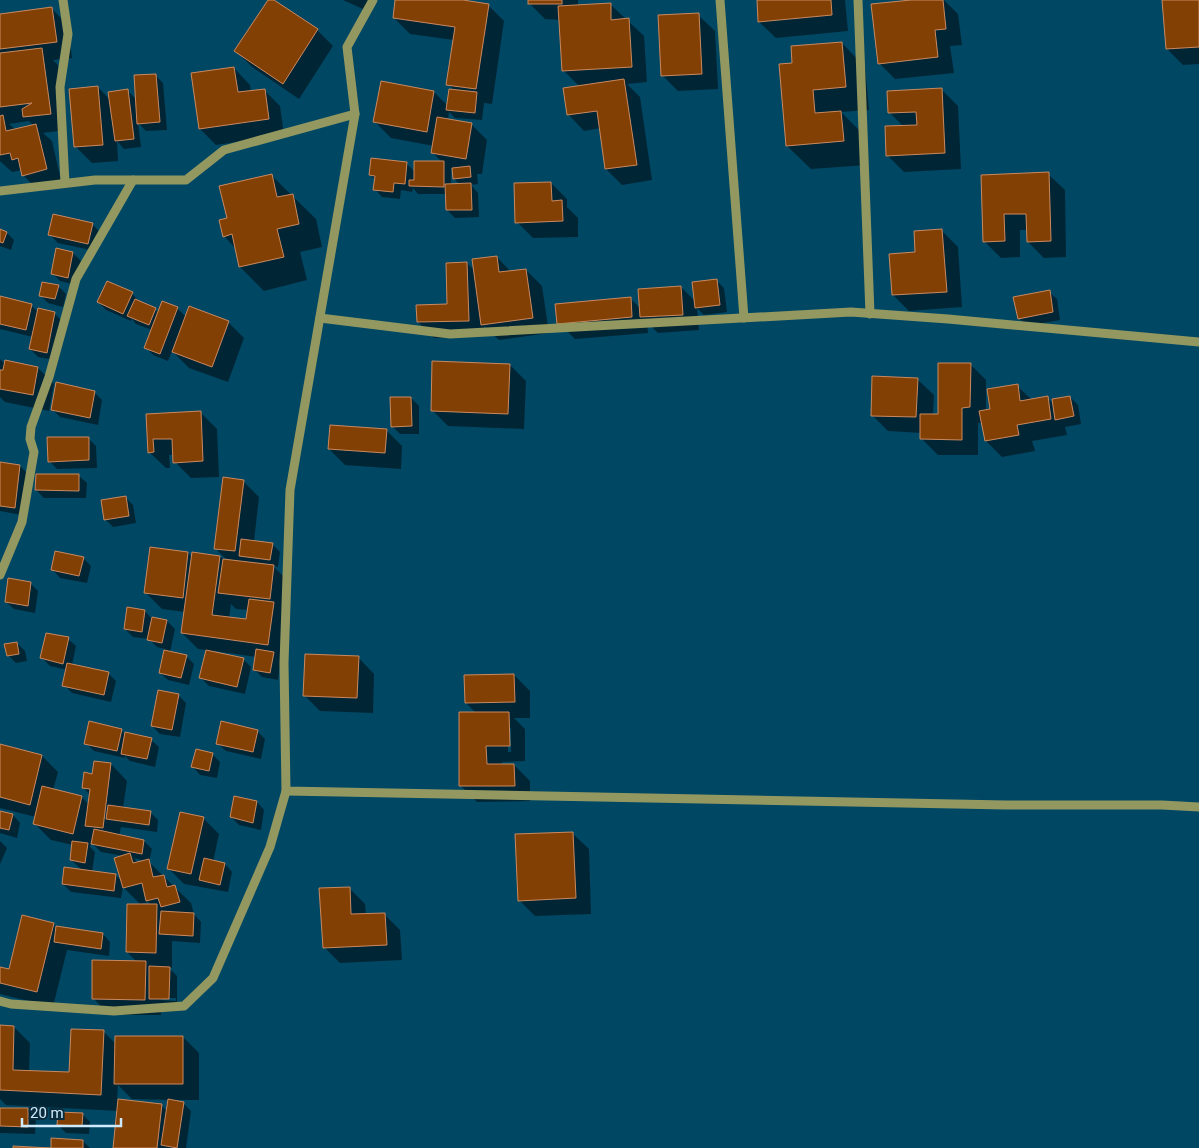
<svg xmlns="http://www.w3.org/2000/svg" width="1199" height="1148" viewBox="0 0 1199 1148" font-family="Roboto,sans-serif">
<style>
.shadow{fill:#0007;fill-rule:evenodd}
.building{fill:#834005;stroke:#ca895f}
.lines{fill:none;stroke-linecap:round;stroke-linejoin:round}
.minor{stroke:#929860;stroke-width:9}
</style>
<rect width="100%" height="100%" fill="#004764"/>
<!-- shadow -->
<g class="shadow">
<path d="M270 0 317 30 333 46 299 99 252 67 236 51Z"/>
<path d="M343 0H370L365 10Z"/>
<path d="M396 0H454L488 5 504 21 492 104 484 103 482 120 455 118 449 112 448 120 471 124 487 140 482 174H477L478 184 471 185 478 193 479 217 455 218 447 210 446 194H418L413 188 412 192 401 190 400 199 382 197 375 189 376 180 370 175 406 163 415 172 442 162 433 153 434 146 391 138 375 122 382 82 434 92 448 106 455 91 448 84 454 40 410 34 394 18ZM451 168H453L454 179 461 185H451Z"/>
<path d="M529 0H578V6L610 4 644 36 647 82 627 84 640 97 652 180 622 185 606 169 601 128 584 131 568 114 580 87 563 70 560 20 545 19 529 3Z"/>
<path d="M758 0H845L848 31 776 38 759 22Z"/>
<path d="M923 0H944L958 14 962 45 950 46 954 73 895 79 879 63Z"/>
<path d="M1163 0H1199V64L1183 65 1167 49Z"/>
<path d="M51 8 68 25 72 58 53 60 58 65 66 130 43 133 52 141 62 185 39 191 23 175 22 170 12 172 0 161V15ZM29 121 34 126 16 130 9 124Z"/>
<path d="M698 15 715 31 718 89 678 91 662 75Z"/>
<path d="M842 43 865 67 869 110 841 112 865 136 867 165 811 169 787 146 793 64Z"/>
<path d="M234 68 250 85 251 92 264 90 280 106 284 135 216 145 200 129Z"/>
<path d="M155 75 163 83 167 130 146 131 138 123 141 147 124 149 117 141 118 161 92 163 76 147 98 87 111 101 127 90 137 100Z"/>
<path d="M942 90 958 106 961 169 904 172 888 156 903 126 889 112Z"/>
<path d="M1048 174 1065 190 1066 257 1044 258 1028 242V230H1020V257L1001 258 985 242 982 176Z"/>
<path d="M271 175 316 219 322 247 300 252 307 280 264 291 240 267 236 249 224 236 228 219Z"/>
<path d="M551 183 567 199V207L578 218V237L533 238 517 222Z"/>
<path d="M92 224 100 232 95 251 58 243 50 235Z"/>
<path d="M0 230 7 233 14 240 11 250 0 246Z"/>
<path d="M942 231 958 247 962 307 909 311 893 295 916 253Z"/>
<path d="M73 253 81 261 76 285 60 281 52 273Z"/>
<path d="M497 257 511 272 526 270 542 286 549 333 499 340 484 326 485 336 434 338 418 322 448 305 467 263 475 271Z"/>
<path d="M716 280 724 288 727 312 704 315 697 308 699 330 658 333 647 322 648 333 575 339 559 323 630 298 641 309 681 287 696 302Z"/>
<path d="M58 286 66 294 63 307 48 303 40 295Z"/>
<path d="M1049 292 1057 299 1060 320 1027 326 1019 318Z"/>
<path d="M132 293 139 302 159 312 177 308 186 317 228 322 244 338 228 382 189 368 172 351 168 361 153 355 146 347 152 330 136 324 132 319 131 321 106 310 98 302Z"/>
<path d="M0 298 31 305 38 312 55 314 62 321 54 360 38 357 30 349 33 337 0 329Z"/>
<path d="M0 359 5 364 38 368 54 384 49 411 5 402 0 397Z"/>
<path d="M970 364 986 380V411L991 410 1017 386 1032 400 1047 398 1054 404 1070 397 1078 405 1081 424 1065 427 1067 435 1032 441 1035 451 1002 457 986 441 983 423H978V455H938L922 439V433L888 431 872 415 917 379 934 395 933 415H939Z"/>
<path d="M510 365 526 381 524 429 448 426 432 410Z"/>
<path d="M94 392 102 400 98 425 60 417 52 409Z"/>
<path d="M411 398 419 406V434H400L392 426Z"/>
<path d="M201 413 217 429 219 477 191 478 175 462 174 455H169L170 468H166L149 452 148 415Z"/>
<path d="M386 430 402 446 401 469 345 465 329 449Z"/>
<path d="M88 438 96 446 97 468 57 469 49 461Z"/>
<path d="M0 463 20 466 28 474 22 515 0 511Z"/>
<path d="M79 476 87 483 86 498H44L36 490Z"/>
<path d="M243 481 259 497 254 541 272 544 280 552 278 567 273 566 290 583 278 680 262 677 254 669 256 657 215 651V653L243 659 251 667 245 694 209 686 201 678 207 650 198 649 182 633 185 612 162 609 146 593 188 553 193 558 220 557 228 561 215 548ZM231 604 236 609 249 610 247 621 229 618Z"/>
<path d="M125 497 133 505 136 523 113 527 105 519Z"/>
<path d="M83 558 91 566 87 583 60 578 53 570Z"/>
<path d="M30 583 38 591 35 613 14 609 6 602Z"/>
<path d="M145 611 153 620 167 621 175 629 170 652 186 656 194 664 189 685 168 680 160 673 165 649 157 647 149 639 133 637 125 629Z"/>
<path d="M68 639 76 646 72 665 108 673 116 681 111 702 72 693 64 685 67 670 50 666 42 658Z"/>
<path d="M17 643 25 651 27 661 16 663 8 655Z"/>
<path d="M358 657 374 674 373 713 320 711 304 695Z"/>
<path d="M514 675 530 691V718H514L525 729V761L502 762V765H514L530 781V801L477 802 461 786 477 714 466 703ZM508 728H511V752H508Z"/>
<path d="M179 696 186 703 180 737 160 734 152 726Z"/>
<path d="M121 730 125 734 151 740 159 747 155 767 130 761 125 756V758L94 751 86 743Z"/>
<path d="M257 731 265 739 261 759 226 751 218 744Z"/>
<path d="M0 745 42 756 58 772 53 790 82 797 89 805 90 795 83 787 93 775 111 764 127 781 123 808 150 812 158 820 157 832 121 827 119 836 144 841 152 849 149 862 191 903 194 914 201 922 200 943 172 941V968H169L177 976V1007L161 1006V1015H109L93 998 137 962 127 952 152 905 148 902 140 904 123 887 121 898 71 892 63 884 82 870 71 860 73 845 51 840 35 824 36 817 0 808ZM91 842 101 852 123 856 122 881 116 875 92 872 95 852 90 847ZM134 858 146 861 138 863ZM161 998H176V1001L161 1000Z"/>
<path d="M212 754 220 762 217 778 200 775 193 767Z"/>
<path d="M257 802 264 810 261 830 239 825 231 817Z"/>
<path d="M0 812 13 815 20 823 17 838 0 833Z"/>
<path d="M203 818 219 834 213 862 225 864 232 872 228 892 184 884 168 868Z"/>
<path d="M572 833 589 849 591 914 535 916 519 900Z"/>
<path d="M0 841 7 848 0 864Z"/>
<path d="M349 888 365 904 366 915 384 914 400 930 402 960 340 963 324 947Z"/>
<path d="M53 924 57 928 103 934 110 942 109 956 67 950 53 1007 0 994V968L10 971Z"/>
<path d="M0 1027H14L30 1043 29 1072 70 1074 103 1031 116 1044 183 1037 199 1053V1100H171L183 1103 191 1111 186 1148H114L118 1111 6 1105 0 1099ZM118 1085 132 1099 169 1100 167 1111 161 1105 117 1100Z"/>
<path d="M0 1109 28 1110 36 1117 35 1134 0 1133Z"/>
<path d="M82 1114 90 1122 89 1134 66 1133 58 1125Z"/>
<path d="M83 1141 90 1148H52Z"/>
</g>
<!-- building -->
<g class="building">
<path d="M268 0H274L318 29 283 84 234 51Z"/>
<path d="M395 0H463L489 4 476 89 446 85 455 27 393 18Z"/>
<rect x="528" y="0" width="34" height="4"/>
<path d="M757 0H831L832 15 758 22Z"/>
<path d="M911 0H943L946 29 935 30 938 57 878 64 871 4Z"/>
<path d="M1162 0H1199V47L1166 49Z"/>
<path d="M611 3V20L629 18 632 67 562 71 558 6Z"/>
<path d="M52 7 57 42 0 49V14Z"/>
<path d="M699 13 702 74 661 76 658 15Z"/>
<path d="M842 42 846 87 813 90 815 113 841 111 844 141 786 146 779 64 792 63 791 46Z"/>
<path d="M42 48 51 114 23 117 22 109 32 103 0 107V53Z"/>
<path d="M234 67 238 92 265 89 269 119 199 129 191 73Z"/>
<path d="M156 74 160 122 137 124 134 75Z"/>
<path d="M624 79 637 165 605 169 597 111 567 115 563 88Z"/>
<path d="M381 81 434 91 427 132 373 122Z"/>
<path d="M98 86 103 145 74 147 69 89Z"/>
<path d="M942 88 945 153 886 156 885 126 917 125 916 112 888 113 887 91Z"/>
<path d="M128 89 134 139 115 141 108 92Z"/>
<path d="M449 89 477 92 475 113 446 110Z"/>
<path d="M3 115 6 131 36 124 47 169 22 176 18 158 12 160 10 153 0 155V116Z"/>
<path d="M437 117 472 123 466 159 431 153Z"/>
<path d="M371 158 407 162 405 184 394 183 393 192 373 190 375 176 369 175Z"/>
<path d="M414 161H444V187L409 186V180H414Z"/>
<path d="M470 166 471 177 453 179 452 168Z"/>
<path d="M1049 172 1051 241 1027 242 1026 214H1004L1005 241 983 242 981 175Z"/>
<path d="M272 174 277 197 293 194 299 224 277 229 284 257 239 267 232 234 223 237 219 220 227 218 219 186Z"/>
<path d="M551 182 552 201 562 200 563 221 515 223 514 183Z"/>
<path d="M471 183 472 210H446L445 184Z"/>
<path d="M53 214 93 223 88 244 48 235Z"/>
<path d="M0 229 7 232 3 243 0 242Z"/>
<path d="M942 229 947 292 892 295 889 254 915 252 914 231Z"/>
<path d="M56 248 73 252 68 278 51 274Z"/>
<path d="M497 256 499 272 526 269 533 318 481 325 472 259Z"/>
<path d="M467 262 469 321 417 322 416 305 447 304 446 263Z"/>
<path d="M717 279 720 305 695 308 692 282Z"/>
<path d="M107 281 133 292 123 314 97 302Z"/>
<path d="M42 282 59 285 55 299 39 296Z"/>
<path d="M681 286 683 315 640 317 638 289Z"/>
<path d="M1050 290 1053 312 1018 319 1013 297Z"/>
<path d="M0 296 32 304 26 330 0 324Z"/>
<path d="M631 297 632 317 557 324 555 304Z"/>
<path d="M135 299 156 308 149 325 127 316Z"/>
<path d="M162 301 178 307 160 354 144 348Z"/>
<path d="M189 306 229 321 212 367 172 352Z"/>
<path d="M38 308 55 312 47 353 29 349Z"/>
<path d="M5 360 38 367 33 395 0 389V370H3Z"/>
<path d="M432 361 510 364 508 414 431 411Z"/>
<path d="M938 363H971L970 407 962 408V440L920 439V414H938Z"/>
<path d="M872 376 918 378 916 417 871 416Z"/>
<path d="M56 382 95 391 90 418 51 410Z"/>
<path d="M1018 384 1020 401 1048 396 1051 419 1017 425 1019 435 985 441 979 411 990 409 987 389Z"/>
<path d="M1070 396 1074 416 1055 420 1052 399Z"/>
<path d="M390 397H411L412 426 391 427Z"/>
<path d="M201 411 203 461 173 463 172 439H153L154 452 148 453 146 414Z"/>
<path d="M330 425 387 429 385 453 328 449Z"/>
<path d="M47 437H89V460L48 462Z"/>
<path d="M0 462 20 465 15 508 0 506Z"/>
<path d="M36 474H79V491L35 490Z"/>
<path d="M223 477 244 480 235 551 214 549Z"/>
<path d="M126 496 129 516 104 520 101 500Z"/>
<path d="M241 539 273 543 270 560 239 556Z"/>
<path d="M150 547 188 552 183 598 144 593Z"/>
<path d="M55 551 84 557 79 576 51 570Z"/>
<path d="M192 552 220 556 212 615 246 619 249 599 274 602 268 645 181 633Z"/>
<path d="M223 559 274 565 270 599 218 593Z"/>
<path d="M8 578 31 582 28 606 5 602Z"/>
<path d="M127 607 145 610 142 632 124 629Z"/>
<path d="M152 617 167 620 162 643 147 640Z"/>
<path d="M46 633 69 637 63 664 40 658Z"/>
<path d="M17 642 19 654 7 656 4 644Z"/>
<path d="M256 649 274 652 270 673 253 670Z"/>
<path d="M164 650 187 655 181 678 159 673Z"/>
<path d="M206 650 244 658 237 687 199 678Z"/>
<path d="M305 654 359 656 357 698 303 696Z"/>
<path d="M67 663 109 672 104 695 62 686Z"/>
<path d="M514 674 515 702 465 703 464 675Z"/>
<path d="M158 690 179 694 172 730 151 726Z"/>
<path d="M459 712H509L510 746H486L487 764H514L515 786H459Z"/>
<path d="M89 721 122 729 117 751 84 744Z"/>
<path d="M221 721 258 730 253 752 216 744Z"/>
<path d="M125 732 152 738 147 759 121 754Z"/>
<path d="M0 744 42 755 30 805 0 797Z"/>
<path d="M196 749 213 753 209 771 191 767Z"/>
<path d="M94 761 111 763 103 828 85 826 90 789 82 788 84 772 92 774Z"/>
<path d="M42 786 82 796 73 834 33 824Z"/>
<path d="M234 796 257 801 253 823 230 817Z"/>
<path d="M108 805 151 811 149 825 106 819Z"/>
<path d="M0 811 13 814 9 830 0 828Z"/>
<path d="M180 812 204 817 191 874 167 869Z"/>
<path d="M94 829 144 840 142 854 91 844Z"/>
<path d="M573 832 576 898 518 901 515 834Z"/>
<path d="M72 841 88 843 85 863 70 860Z"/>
<path d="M130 853 133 863 149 859 153 877 164 875 167 887 175 885 180 902 161 907 158 898 146 901 142 883 123 888 114 858Z"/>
<path d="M204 858 225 863 220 885 199 880Z"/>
<path d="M64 867 116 874 114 891 62 884Z"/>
<path d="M350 887 351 914 385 913 387 945 323 948 319 888Z"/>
<path d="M127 904H157L156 953 126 952Z"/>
<path d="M161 911 194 913 193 936 159 934Z"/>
<path d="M22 915 54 923 37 992 0 983V967L9 969Z"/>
<path d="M56 926 103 933 101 949 54 942Z"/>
<path d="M92 960 146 961 145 1000 92 999Z"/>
<path d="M149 966 170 967 169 999H149Z"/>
<path d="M0 1025 14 1026 13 1070 69 1072 71 1029 104 1030 101 1095 0 1090Z"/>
<path d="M115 1036H183V1084H114Z"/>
<path d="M118 1099 162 1104 157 1148H113Z"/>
<path d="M168 1099 184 1102 177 1148 161 1145Z"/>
<path d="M0 1108H28V1127L0 1126Z"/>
<path d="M58 1112 83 1113 82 1126 57 1125Z"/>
<path d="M51 1138 83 1140V1148H13V1146L51 1148Z"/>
</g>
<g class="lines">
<!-- minor -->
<g class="minor">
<path d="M63 0 68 34 60 87 65 183"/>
<path d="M373 0 347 47 355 114 290 490 284 663 286 791 1006 805H1162L1199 807"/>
<path d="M720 0 744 318"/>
<path d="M858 0 870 314"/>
<path d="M0 191 95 180H186L224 150 355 114"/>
<path d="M320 318 450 334 851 312 948 319 1199 342"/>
<path d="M0 575 22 522 34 452 30 439 31 427 49 377 76 279 133 180"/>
<path d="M0 1001 11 1004 114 1011 184 1006 213 978 270 847 286 791"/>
</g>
</g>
<!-- scale -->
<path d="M22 1118v8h99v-8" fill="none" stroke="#cdebfc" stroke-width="2.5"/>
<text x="30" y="1118" font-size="15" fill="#cdebfc" stroke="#092b3c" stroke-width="4" paint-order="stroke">20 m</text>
</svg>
